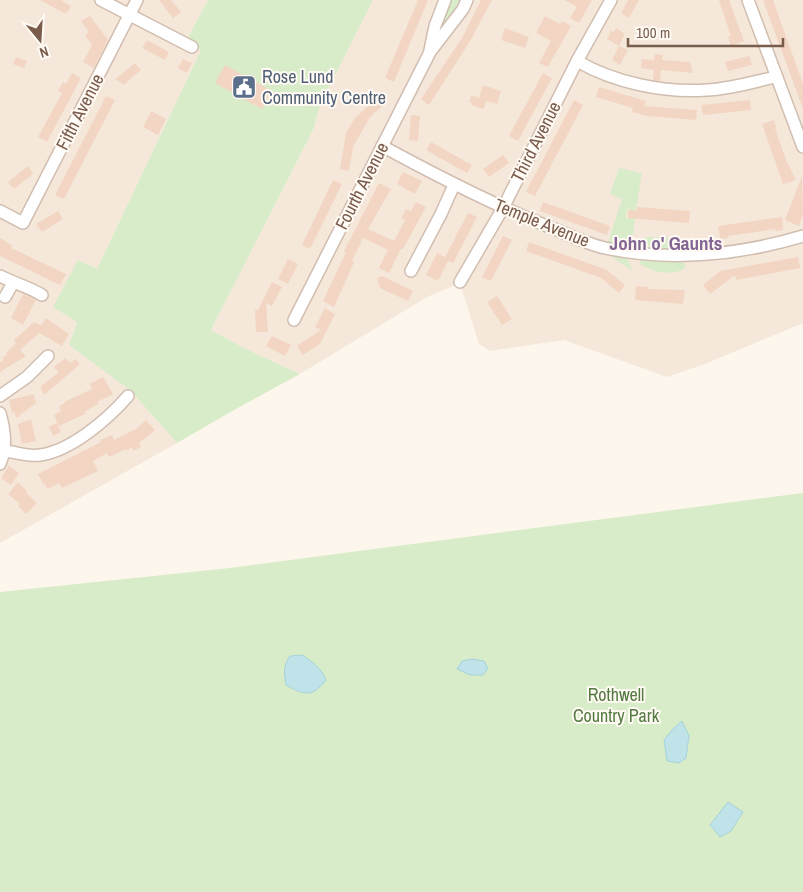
<svg xmlns="http://www.w3.org/2000/svg" width="803" height="892" viewBox="0 0 803 892" font-family="'Archivo Narrow',sans-serif">
<style>
.residential{fill:#f5e8da}
.green{fill:#d8ecc9}
.water{fill:#bfe3e8;stroke:#a5d3da}
.building{fill:#f3d5c3}
.lines{fill:none;stroke-linecap:round;stroke-linejoin:round}
.street-casing{stroke:#d1beb0;stroke-width:14}
.street{stroke:#fff;stroke-width:11}
.labels{text-anchor:middle;stroke-width:4;stroke-linejoin:round;paint-order:stroke}
.service-label{font-size:18px;fill:#4e5e75;stroke:#fffaf3;text-anchor:start}
.street-label{font-size:18px;fill:#7a5c4d;stroke:#fffaf3}
.park-label{font-size:18px;fill:#537a41;stroke:#fffaf3}
.neighbourhood-label{font-size:19px;font-weight:bold;fill:#846695;stroke:#fffaf3}
</style>
<rect width="100%" height="100%" fill="#fdf6ec"/>
<!-- residential -->
<g class="residential">
<path d="M0 0H208L185 43 201 50 97 269 78 260 77 322 69 345 131 391 177 443 0 543Z"/>
<path d="M373 0H803V323L705 364 667 377 564 340 490 351 479 344 460 283 427 297 300 374 244 348 211 330 314 128 320 105Z"/>
</g>
<!-- green -->
<g class="green">
<path d="M208 0H373L320 105 314 128 211 330 244 348 300 374 234 410 177 443 131 391 69 345 77 322 53 307 78 260 97 269 201 50 185 43Z"/>
<path d="M449 0H463L442 28 440 27Z"/>
<path d="M619 168 642 173 636 210 627 209 626 218 635 219 632 241 625 240 624 245 608 242 622 199 610 194Z"/>
<path d="M648 237C661 237 680 235 687 247L685 250 641 247 640 244 641 240Z"/>
<path d="M613 254 627 258 633 271 609 255Z"/>
<path d="M645 259 682 261 686 267C676 277 651 272 640 264L641 260Z"/>
<path d="M803 493V892H0V592L230 568Z"/>
</g>
<!-- water -->
<g class="water">
<path d="M302 655C313 662 321 668 326 680 312 698 304 695 286 685 284 673 283 666 290 656Z"/>
<path d="M472 659 484 661 488 668 483 675H470L457 669 462 661Z"/>
<path d="M682 721 689 736 686 758 679 763 667 761 664 740 672 730Z"/>
<path d="M728 802 743 812 731 831 720 837 710 825Z"/>
</g>
<!-- building -->
<g class="building">
<path d="M40 0H61L71 6 67 13H64Z"/>
<path d="M159 0H171L181 12 173 18Z"/>
<path d="M418 0H428L394 82 385 78Z"/>
<path d="M481 0H492L469 43 429 105 421 99 462 38Z"/>
<path d="M564 0H592L579 23 570 18 577 7Z"/>
<path d="M628 0H639L629 18 621 13Z"/>
<path d="M719 0H729L744 41 731 46 728 37 731 36Z"/>
<path d="M763 0H773L803 84V109Z"/>
<path d="M90 16 108 40 94 68 83 62 92 45 85 35 89 32 81 21Z"/>
<path d="M545 16 560 24 562 21 571 26 548 67 539 63 551 41 536 33Z"/>
<path d="M505 28 529 37 525 48 501 40Z"/>
<path d="M616 28 625 34 619 46 607 39 611 31 614 32Z"/>
<path d="M147 40 169 52 165 60 142 48Z"/>
<path d="M619 46 628 50 620 65 612 60Z"/>
<path d="M655 54 663 55 662 60 690 62 693 73 661 70 660 81 653 80 654 70 641 68 642 59 654 60Z"/>
<path d="M749 56 752 65 728 71 725 62Z"/>
<path d="M16 57 27 61 24 68 13 64Z"/>
<path d="M183 59 192 63 187 73 178 68Z"/>
<path d="M135 63 141 70 131 78 124 85 115 79Z"/>
<path d="M225 65 272 91 262 109 215 83Z"/>
<path d="M72 73 81 78 47 142 38 137 62 93 58 91 63 82 66 84Z"/>
<path d="M543 73 552 78 518 141 509 136Z"/>
<path d="M483 85 501 91 497 104 487 101 483 109 471 105 472 103 469 102 471 95 479 98Z"/>
<path d="M599 87 646 101 644 106 697 110 696 120 647 116 632 112 633 108 596 97Z"/>
<path d="M382 94 388 101 370 117 353 147 349 171 340 169 346 133 355 118Z"/>
<path d="M106 96 115 100 64 199 55 195Z"/>
<path d="M574 100 583 105 535 196 526 192Z"/>
<path d="M750 100 751 110 703 115 701 105Z"/>
<path d="M151 111 166 119 158 135 143 127Z"/>
<path d="M411 115 420 116 418 141 409 140Z"/>
<path d="M774 120 776 127 775 128 786 160 796 180 783 184 762 124Z"/>
<path d="M431 142 472 165 467 173 426 150Z"/>
<path d="M503 155 509 163 489 177 483 169Z"/>
<path d="M28 166 33 174 14 189 8 182Z"/>
<path d="M403 172 422 181 415 194 397 184Z"/>
<path d="M802 176 803 215 799 226 785 220Z"/>
<path d="M333 180 342 184 310 249 302 245Z"/>
<path d="M379 183 391 189 368 229 394 241 405 220 401 218 406 209 411 211 416 202 426 207 403 249H401L389 273 379 268 388 250 363 238 352 261 354 262 334 307 323 301 346 252 344 251Z"/>
<path d="M543 202 610 226 607 235 540 211Z"/>
<path d="M637 207 690 211 689 223 628 218V210H637Z"/>
<path d="M58 211 63 219 42 232 36 224Z"/>
<path d="M468 213 477 217 453 263 448 261 438 281 426 275 437 253 445 257Z"/>
<path d="M782 217 783 230 776 231 775 229 728 236V238L720 239 718 226Z"/>
<path d="M503 236 512 240 491 281 482 277Z"/>
<path d="M0 238 12 245 11 248 66 274 60 285 0 256Z"/>
<path d="M529 242 607 270 625 285 619 293 601 278 526 251Z"/>
<path d="M798 257 800 268 736 280 735 275 710 294 703 285 720 271Z"/>
<path d="M288 259 298 264 288 284 278 279Z"/>
<path d="M382 276 413 291 408 301 380 288 377 278Z"/>
<path d="M272 282 282 287 272 306 266 303 268 332H256L255 310H258Z"/>
<path d="M636 286 648 287V289L685 290 683 304 635 300Z"/>
<path d="M23 294 36 300 23 325 11 318Z"/>
<path d="M497 296 512 319 502 325 487 302Z"/>
<path d="M325 308 335 314 320 344 303 355 297 346 321 330 315 327Z"/>
<path d="M46 318 69 334 62 346 39 333 20 350 26 356 0 372V362L4 360 2 358 7 355 6 353 16 343 14 340 34 322 41 325Z"/>
<path d="M272 336 291 345 285 356 266 346Z"/>
<path d="M65 358 70 363 76 359 80 364 44 395 40 387 59 372 54 367Z"/>
<path d="M103 377 113 394 97 402 98 404 84 412 85 414 59 426 54 415 61 411 59 406 65 403 64 402 92 389 90 384Z"/>
<path d="M34 394 36 403 16 418 15 412 12 413 9 400Z"/>
<path d="M31 419 36 441 22 444 18 424Z"/>
<path d="M146 420 155 430 139 443 141 447 133 451 132 447 127 450 126 449 109 457 107 453 93 461 98 471 62 488 59 483 48 489 45 484 44 485 38 474 101 442 100 440 112 435 114 440 136 429Z"/>
<path d="M57 423 61 432 53 436 49 427Z"/>
<path d="M9 466 19 473 11 485 1 478Z"/>
<path d="M18 482 27 491 26 493 37 503 26 514 18 506 20 504 8 494Z"/>
</g>
<g class="lines">
<defs>
<g id="street">
<path d="M101 0 192 47"/>
<path d="M748 0 803 147"/>
<path d="M430 50 435 26 445 0"/>
<path d="M577 61C615 83 664 93 707 90 730 89 753 82 775 77"/>
<path d="M382 146C437 176 493 205 552 228 569 235 587 244 605 248 670 262 740 255 803 236"/>
<path d="M0 211 23 223 137 0"/>
<path d="M411 271 441 214 454 185"/>
<path d="M0 276C14 283 29 287 42 295"/>
<path d="M460 282 503 208 577 61 611 0"/>
<path d="M5 297 13 283"/>
<path d="M294 320 430 52 463 9 467 0"/>
<path d="M0 396 27 377 48 356"/>
<path d="M0 413C5 431 7 447 0 464"/>
<path d="M5 451C16 452 29 457 40 455 71 451 108 419 128 396"/>
</g>
</defs>
<!-- street casing -->
<use href="#street" class="street-casing"/>
<!-- street -->
<use href="#street" class="street"/>
</g>
<!-- icons -->
<defs>
<symbol id="civic-square" viewBox="-11 -11 22 22"><rect x="-9" y="-9" width="18" height="18" rx="4" fill="#5c6f8a" stroke="#fffaf3"/><path d="M-.6-6.5H3V-4.5H.6V-3L4-1V1h2V6H-6V1h2V-1L-.6-3ZM-1.2 2.5V6h2.4V2.5Z" fill="#fff"/></symbol>
</defs>
<g fill-rule="evenodd">
<use href="#civic-square" x="230" y="73" width="28" height="28"/>
</g>
<g class="labels">
<!-- service labels -->
<g class="service-label">
<text x="262" y="83">Rose Lund<tspan x="262" dy="21">Community Centre</tspan></text>
</g>
<!-- street labels -->
<g class="street-label">
<text transform="translate(80 112) rotate(-63)" y="6">Fifth Avenue</text>
<text transform="translate(536 142) rotate(-63)" y="6">Third Avenue</text>
<text transform="translate(362 186) rotate(-63)" y="6">Fourth Avenue</text>
<text transform="translate(542 223) rotate(22)" y="6">Temple Avenue</text>
</g>
<!-- park labels -->
<g class="park-label">
<text x="616" y="701">Rothwell<tspan x="616" dy="21">Country Park</tspan></text>
</g>
<!-- neighbourhood labels -->
<g class="neighbourhood-label">
<text x="666" y="250">John o' Gaunts</text>
</g>
</g>
<!-- north arrow -->
<g transform="translate(40 40) rotate(162)" stroke="#fffaf3" stroke-width="4" paint-order="stroke">
<path d="M0-4L9 19L0 12L-9 19Z" fill="#7a5c4d"/>
<text y="-8" font-size="14" font-weight="bold" text-anchor="middle" fill="#7a5c4d">N</text>
</g>
<!-- scale -->
<path d="M628 38v8h155v-8" fill="none" stroke="#7a5c4d" stroke-width="2.5"/>
<text x="636" y="38" font-size="15" fill="#7a5c4d" stroke="#fffaf3" stroke-width="4" paint-order="stroke">100 m</text>
</svg>
